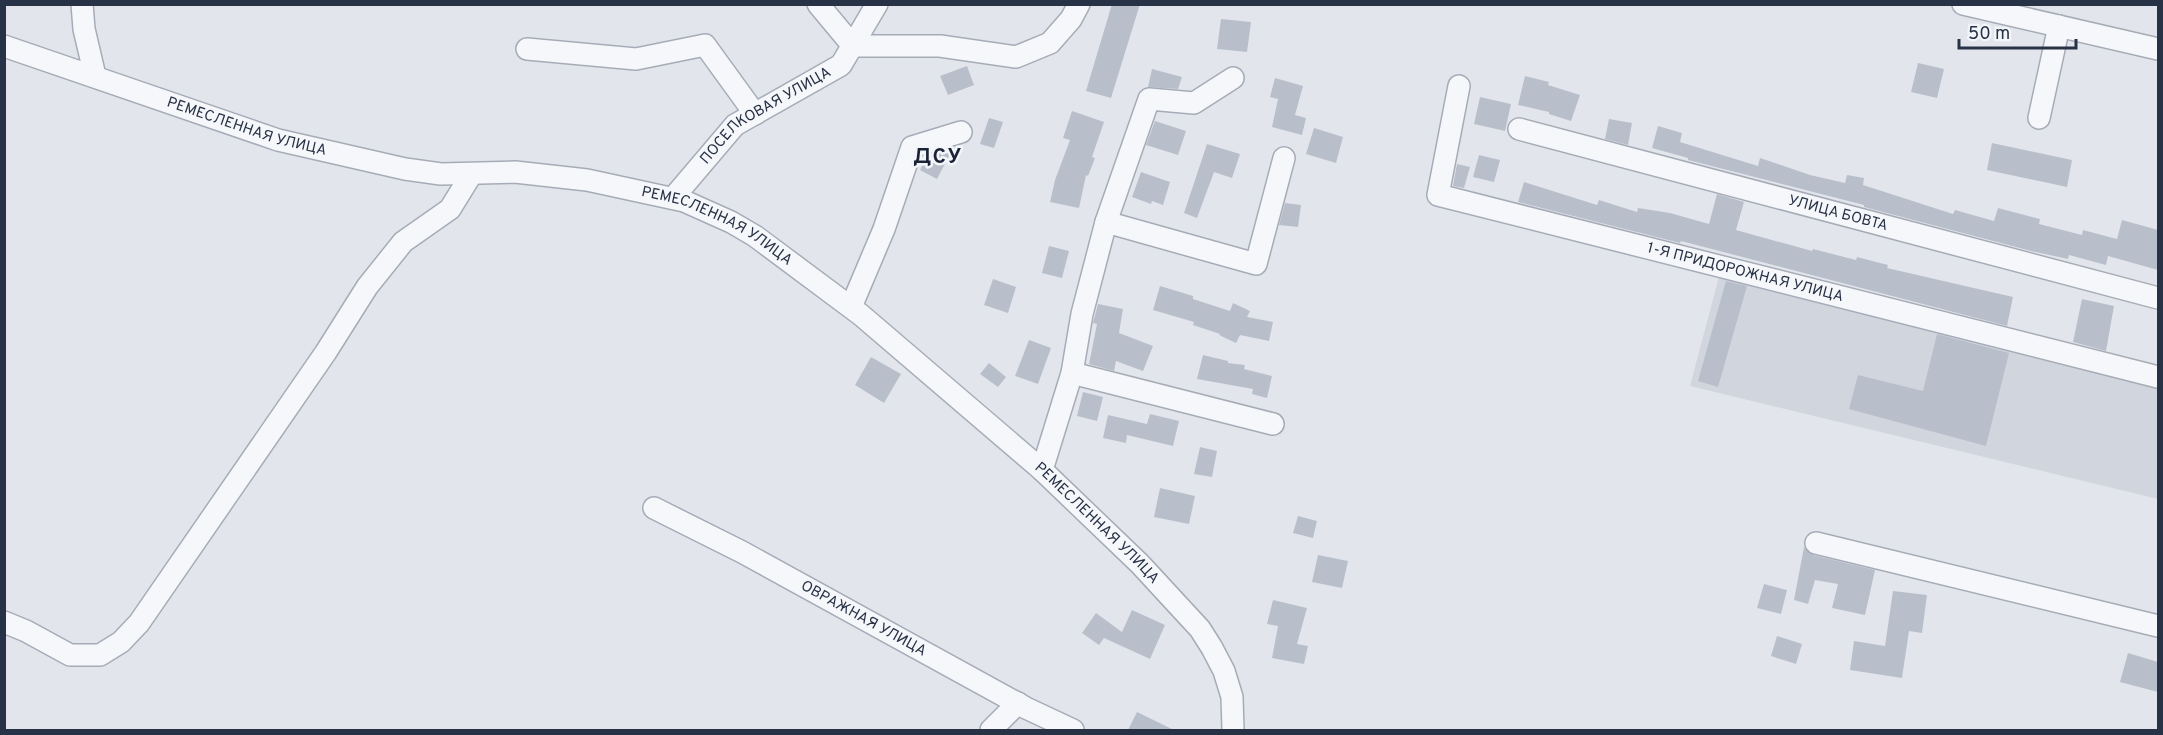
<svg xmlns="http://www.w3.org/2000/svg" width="2163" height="735" font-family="Overpass,sans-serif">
<rect width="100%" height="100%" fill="#e2e6ec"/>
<path fill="#d0d5de" d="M1720,273L2158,385V499L1690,386Z"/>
<path fill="#b9bfca" d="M1112,4H1140L1111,98L1086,91Z
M1221,19L1251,22L1247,52L1217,49Z
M1918,63L1944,69L1937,98L1911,92Z
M967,66L974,85L948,95L940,76Z
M1152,69L1182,77L1178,89L1148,87Z
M1525,76L1549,82L1548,85L1580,95L1571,121L1549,114V112L1518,105Z
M1275,78L1303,86L1295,115L1306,118L1302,135L1272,127L1278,99L1270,97Z
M1480,97L1511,104L1505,131L1474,124Z
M1072,111L1104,122L1092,157L1095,158L1088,176L1086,175L1079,208L1050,202L1055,180L1070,140L1063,138Z
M989,118L1003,122L994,148L980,144Z
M1609,119L1632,123L1628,145L1605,139Z
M1155,121L1186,131L1178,155L1146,145Z
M1658,126L1682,133L1680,142L1758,166L1760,158L1810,175L1845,183L1847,175L1864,178L1863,185L1953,214L1955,210L1994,221L1998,208L2040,219L2039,224L2082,235L2083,230L2117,239L2122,220L2158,230V270L2108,256L2106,265L2069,255L2068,259L2031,251L1864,207V205L1688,160V158L1652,148Z
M1314,128L1343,137L1336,163L1306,154Z
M1992,143L2072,160L2067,187L1987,170Z
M1207,144L1240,154L1232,178L1214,172L1197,218L1184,213Z
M944,151L950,154L937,179L920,170L927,156Z
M1479,155L1500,160L1494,182L1473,177Z
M1457,164L1470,167L1464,188L1453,186Z
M1141,172L1170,182L1163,205L1152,201L1151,204L1132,197Z
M1524,182L1597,205L1599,200L1637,212L1638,208L1670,213L1709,224L1717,194L1744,202L1736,230L1812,251L1813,249L1856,260L1857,257L1888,265L1887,268L2013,297L2007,326L1681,241L1680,243L1518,202Z
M1285,203L1301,205L1298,227L1279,225Z
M1049,246L1069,251L1062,278L1042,273Z
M993,279L1016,287L1008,313L984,305Z
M1726,281L1747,286L1718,387L1698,381Z
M1160,286L1193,296V299L1230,311L1233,303L1250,311L1247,317L1273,322L1269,341L1240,335L1236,343L1219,335L1220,334L1193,325L1194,322L1153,310Z
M2082,299L2114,306L2106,351L2073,342Z
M1098,304L1123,309L1119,333L1153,346L1143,371L1116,361L1114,371L1089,364L1097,324L1093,323Z
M1937,334L2009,353L1986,446L1849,409L1858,375L1923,391Z
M1029,340L1051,348L1038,384L1015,376Z
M1203,355L1228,361V363L1245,365L1244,369L1272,376L1267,398L1252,394L1253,389L1197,379Z
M871,357L901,374L884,403L855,385Z
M989,363L1006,377L998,387L980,374Z
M1083,392L1103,397L1097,421L1077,416Z
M1150,414L1179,421L1173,446L1127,435L1126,443L1103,438L1108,415L1147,424Z
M1200,447L1217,451L1212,477L1194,474Z
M1160,488L1195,496L1189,524L1154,517Z
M1298,516L1317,521L1313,538L1293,533Z
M1804,547L1813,555L1875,570L1865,615L1832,608L1838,584L1815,580L1808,604L1794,600Z
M1318,555L1348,561L1342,588L1312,582Z
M1764,584L1787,590L1781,614L1757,608Z
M1893,591L1927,595L1922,633L1909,631L1902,678L1850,670L1854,641L1885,646Z
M1273,600L1307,608L1297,644L1308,646L1304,664L1272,658L1278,626L1267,624Z
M1132,610L1165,625L1150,659L1104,638L1099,645L1082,633L1096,613L1122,632Z
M1777,636L1802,644L1796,664L1771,656Z
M2128,653L2158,662V692L2120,682Z
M1137,712L1174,730H1128Z"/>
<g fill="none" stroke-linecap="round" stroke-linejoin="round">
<defs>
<g id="minor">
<path d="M82,4L84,29L95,76"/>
<path d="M818,4L853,46H940L1016,57L1050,43L1071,19L1079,4"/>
<path d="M1963,4L2158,49"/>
<path id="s1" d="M4,46L278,140L405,169L441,174L515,172L587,180L684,201L731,222L755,236L861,315L1042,470L1140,564L1200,629L1212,648L1224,671L1232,697L1233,730"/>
<path d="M527,49L636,59L705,45L755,114"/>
<path id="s2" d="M1459,86L1438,195L2158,377"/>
<path d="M2039,118L2059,26"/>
<path id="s3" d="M1519,129L2158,298"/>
<path id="s4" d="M673,198L735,125L841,65L877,4"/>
<path d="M1106,222L1149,99L1194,103L1233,78"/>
<path d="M851,307L884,229L912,147L961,132"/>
<path d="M1072,373L1082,314L1106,222L1256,264L1284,158"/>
<path d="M1042,470L1072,373L1273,424"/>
<path id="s5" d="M654,508L742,552L1026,708L1073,730"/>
<path d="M1816,543L2158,626"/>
<path d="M4,622L26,631L70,655H100L121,642L139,623L326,352L367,287L403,242L450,209L471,175"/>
<path d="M991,730L1018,703"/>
</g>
</defs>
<use href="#minor" stroke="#a6acb7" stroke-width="24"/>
<use href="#minor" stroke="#f6f7fa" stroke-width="21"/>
</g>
<g text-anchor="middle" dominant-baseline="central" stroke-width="5" stroke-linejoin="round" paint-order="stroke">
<g font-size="15" fill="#283246" stroke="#f2f5f9">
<text stroke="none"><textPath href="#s4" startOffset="126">ПОСЕЛКОВАЯ УЛИЦА</textPath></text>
<text stroke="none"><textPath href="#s1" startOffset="256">РЕМЕСЛЕННАЯ УЛИЦА</textPath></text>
<text stroke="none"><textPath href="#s3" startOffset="330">УЛИЦА БОВТА</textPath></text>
<text stroke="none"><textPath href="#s1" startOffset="742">РЕМЕСЛЕННАЯ УЛИЦА</textPath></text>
<text stroke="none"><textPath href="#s2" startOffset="428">1-Я ПРИДОРОЖНАЯ УЛИЦА</textPath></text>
<text stroke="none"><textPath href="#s1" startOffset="1228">РЕМЕСЛЕННАЯ УЛИЦА</textPath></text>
<text stroke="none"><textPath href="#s5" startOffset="237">ОВРАЖНАЯ УЛИЦА</textPath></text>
</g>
<g font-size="21" font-weight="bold" letter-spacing="1.5" fill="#1a2337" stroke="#f2f5f9">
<text x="938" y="157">ДСУ</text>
</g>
</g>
<rect width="2163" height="735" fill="none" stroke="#283246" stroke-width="12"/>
<path d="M1959 39v9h117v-9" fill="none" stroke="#283246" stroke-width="3"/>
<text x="1968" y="39" font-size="18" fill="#283246" stroke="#f2f5f9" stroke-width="4.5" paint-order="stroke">50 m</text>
</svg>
